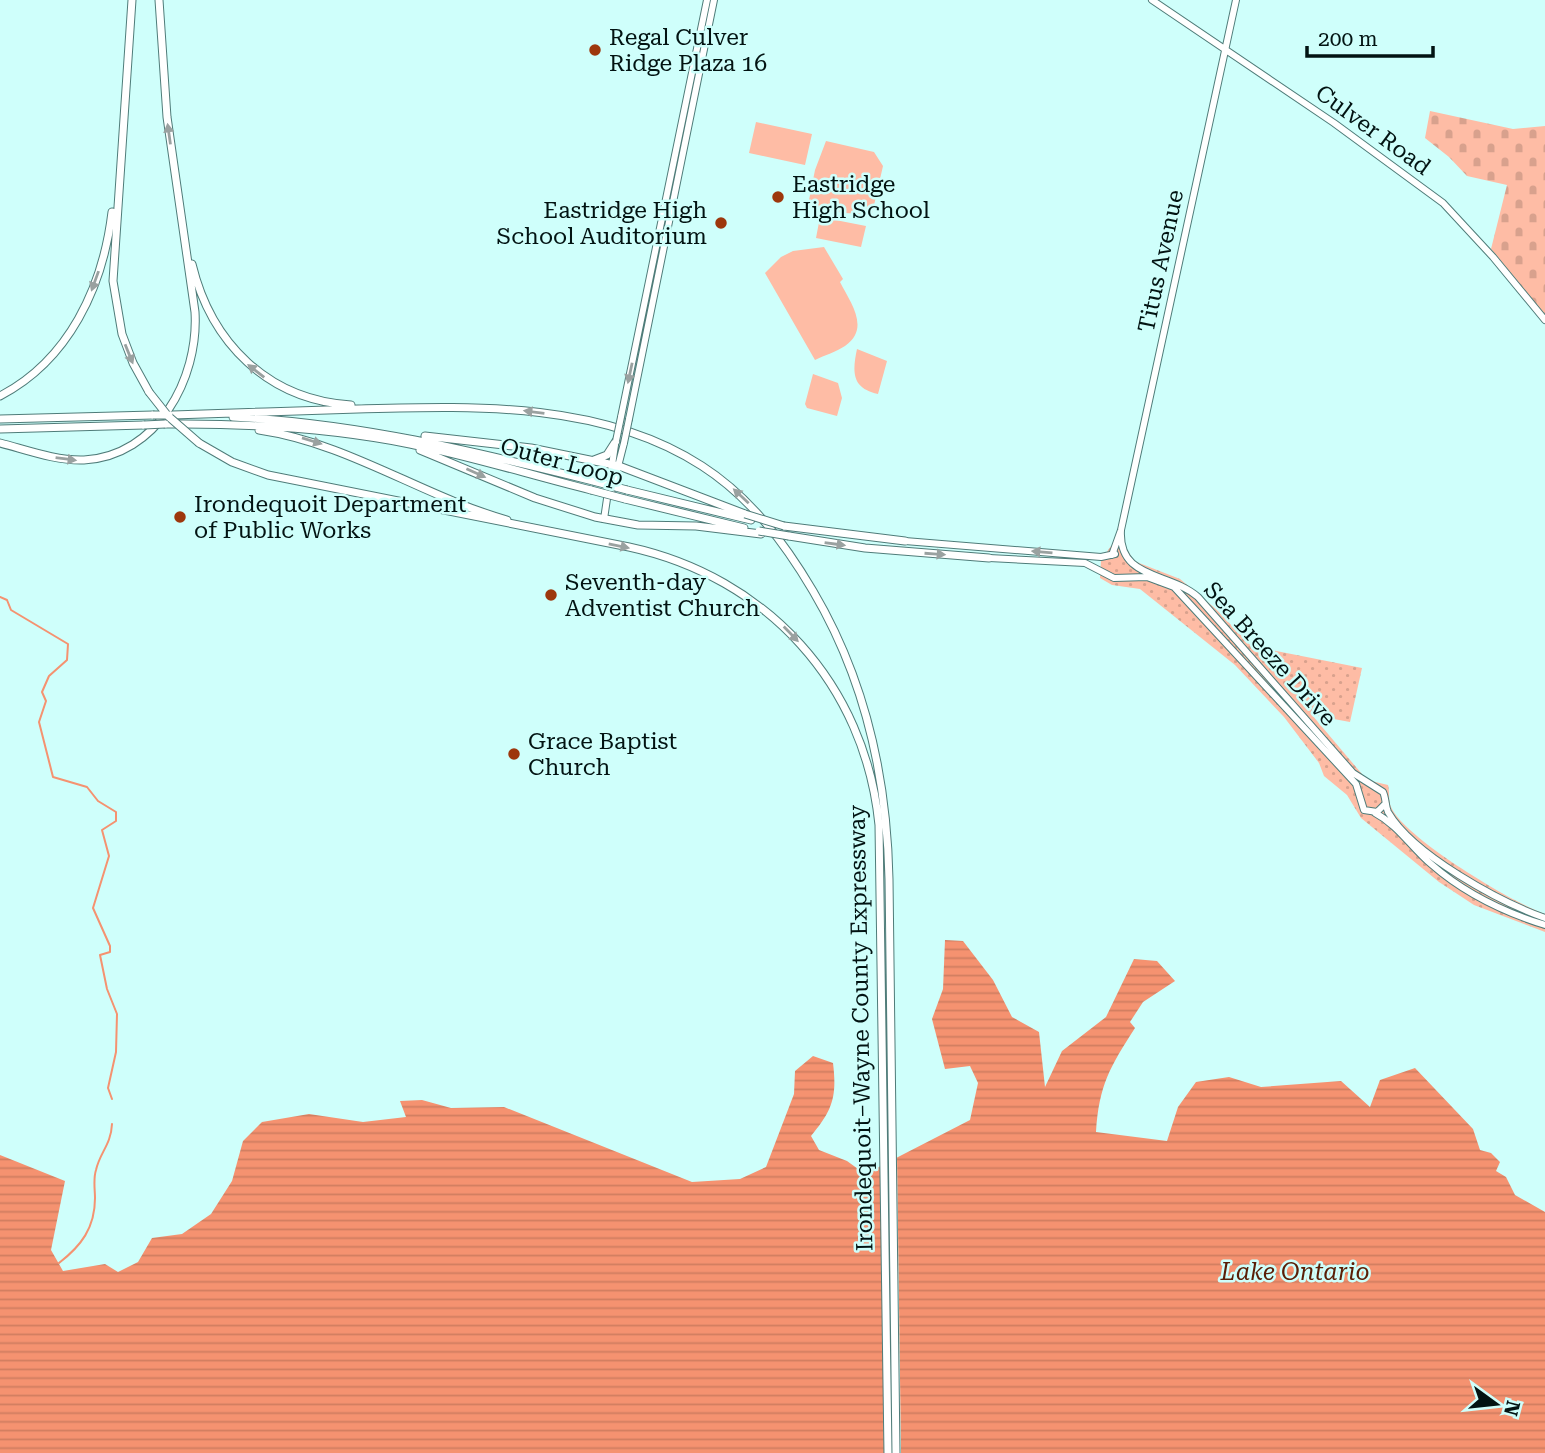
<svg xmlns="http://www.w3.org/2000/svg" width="1545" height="1453" font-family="'Roboto Serif',serif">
<defs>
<pattern id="cemetery-stones" width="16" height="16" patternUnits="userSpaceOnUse" patternTransform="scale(1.75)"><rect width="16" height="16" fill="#febca5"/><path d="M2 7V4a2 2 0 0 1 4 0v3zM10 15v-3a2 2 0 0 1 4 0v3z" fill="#d8a18d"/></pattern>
<pattern id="park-dots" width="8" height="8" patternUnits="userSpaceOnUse" patternTransform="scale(1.75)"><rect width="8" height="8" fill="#febca5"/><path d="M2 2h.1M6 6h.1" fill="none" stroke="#d8a18d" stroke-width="1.8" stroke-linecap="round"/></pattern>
<pattern id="water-rules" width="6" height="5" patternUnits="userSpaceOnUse" patternTransform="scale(1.75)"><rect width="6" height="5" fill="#f59270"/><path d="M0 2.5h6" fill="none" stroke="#d07d60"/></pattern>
</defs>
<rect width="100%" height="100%" fill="#cffffb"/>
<path fill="#febca5" d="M756,122L812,134L805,165L749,153Z
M826,141L874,152L883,166L872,214L843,213L812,206L809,200L815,170Z
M820,217L866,226L861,247L816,238Z
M824,247L843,279L840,282C850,302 871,328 845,346C836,352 825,355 815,360L765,273L781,257L793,251Z
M857,349L887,361L878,394C852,388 852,373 857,349Z
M813,374L838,383L842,398L837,416L807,408L805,404Z"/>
<path fill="url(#cemetery-stones)" d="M1430,111L1513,129L1545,126V315L1491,249L1507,185L1467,176L1449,157L1425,138Z"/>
<path fill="url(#park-dots)" d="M1111,546H1125L1134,561L1180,579L1216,609L1251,646L1362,668L1350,722L1312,715L1367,780L1388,785C1390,792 1388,801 1391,807C1404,838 1513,903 1545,914V932L1474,905L1439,882L1361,818L1347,795L1324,776L1319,763L1284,717L1235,665L1140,589L1112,585L1100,578L1101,560Z"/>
<path fill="url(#water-rules)" d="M945,940L963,941L993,980L1012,1017L1039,1032L1045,1087L1062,1051L1106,1017L1134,959L1157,961L1175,981L1143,1002L1130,1022L1135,1028C1110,1067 1099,1085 1096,1132L1167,1141L1178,1107L1196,1082L1229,1077L1261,1087L1341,1081L1370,1107L1380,1080L1415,1068L1473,1129L1480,1150L1491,1153L1500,1162L1496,1171L1506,1177L1515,1195L1545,1212V1453H0V1155L65,1181L51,1250L63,1271L105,1264L118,1272L138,1262L152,1238L182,1234L211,1214L232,1181L243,1141L262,1122L309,1114L363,1122L406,1117L400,1101L422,1100L451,1108L504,1107L692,1182L740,1179L766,1167L794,1094L795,1071L813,1056L833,1063C837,1096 833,1110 811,1136L819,1150L847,1161L865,1174L970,1120L978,1083L970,1066L945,1069L932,1019L943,989Z"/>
<path fill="#cffffb" d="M897,1155L901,1453H884L881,1163Z"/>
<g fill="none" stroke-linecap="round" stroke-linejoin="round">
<path stroke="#f59270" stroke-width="2" d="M0,597L7,600L11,610L68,644L67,660L49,676L42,692L46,701L39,722L53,777L87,787L98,801L116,812V821L102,830L109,856L93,908L110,946V952L100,955L107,989L117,1014L116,1052L108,1088L112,1099
M59,1263C81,1246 95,1228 95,1198C95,1190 93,1179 96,1170C100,1152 111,1145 112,1124"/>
<defs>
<path id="major" d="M1152,0L1334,123L1443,203L1493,257L1545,320
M621,417L707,0
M629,419L714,0
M612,490L624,443
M604,519L615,445
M1121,530C1118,580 1168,571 1198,597L1353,773L1383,792C1386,798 1385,805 1388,812C1413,855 1500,902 1545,918
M905,541L1101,557L1115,554
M1112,555L1121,530L1236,0
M989,558L1085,563L1114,578L1147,577L1174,587L1356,784L1364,810L1377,812L1385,804
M1375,813C1398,825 1411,847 1431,864C1464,893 1503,912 1545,925"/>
<path id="highway" d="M132,0L113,281L122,334L133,363L149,392
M192,264C211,343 268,400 351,405
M0,396C69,360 103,287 112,212
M173,415C235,413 296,411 358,409C473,406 602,401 702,466C750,497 784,542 813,591C865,679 887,777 889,879L896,1453
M233,417C357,423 473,451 593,481
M0,419L153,415
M165,424C247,423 329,428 410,444C471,456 530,475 591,490
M0,429L144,425
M259,430C348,443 422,496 507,520
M425,436L531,448L619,466L745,514
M0,443C27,450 56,461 84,460C157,456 199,379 195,312L167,117L159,0
M199,443L232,462L268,475L629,547C767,577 865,684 879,825L888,1453
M420,450L535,498L595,517L638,525L696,526L761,534
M594,460L607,455L616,441
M627,490L751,520
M625,499L744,528
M784,526L905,541
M789,536L865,548L989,558"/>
</defs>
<use href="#major" stroke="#4f7c79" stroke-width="8"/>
<use href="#highway" stroke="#4f7c79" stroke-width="9"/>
<use href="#major" stroke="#fff" stroke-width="6"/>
<use href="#highway" stroke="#fff" stroke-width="7"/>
<defs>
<path id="major-bridge" d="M616,441L621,417
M624,443L629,419"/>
<path id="highway-bridge" d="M149,392L168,416L199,443
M153,415H169
M144,425L165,424
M593,481L627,490
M591,490L625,499
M745,514L784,526
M759,531L789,536"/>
</defs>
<use href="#major-bridge" stroke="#4f7c79" stroke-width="8" stroke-linecap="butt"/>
<use href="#highway-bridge" stroke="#4f7c79" stroke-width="9" stroke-linecap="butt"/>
<use href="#major-bridge" stroke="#fff" stroke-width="6"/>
<use href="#highway-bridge" stroke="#fff" stroke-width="7"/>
</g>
<defs><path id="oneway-solid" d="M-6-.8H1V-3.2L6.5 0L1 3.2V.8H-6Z" transform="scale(1.75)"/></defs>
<g fill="#9aa1a0">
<use href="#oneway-solid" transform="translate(169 134) rotate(-98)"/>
<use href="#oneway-solid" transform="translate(95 281) rotate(110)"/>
<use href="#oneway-solid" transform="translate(129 354) rotate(68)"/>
<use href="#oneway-solid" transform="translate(256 371) rotate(-142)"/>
<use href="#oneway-solid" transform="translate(630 373) rotate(102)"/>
<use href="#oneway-solid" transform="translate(534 412) rotate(-173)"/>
<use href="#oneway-solid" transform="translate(312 441) rotate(17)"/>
<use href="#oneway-solid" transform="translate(66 459) rotate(7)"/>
<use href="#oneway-solid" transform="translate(476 473) rotate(24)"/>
<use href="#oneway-solid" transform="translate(741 496) rotate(-137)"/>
<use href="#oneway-solid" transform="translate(835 544) rotate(8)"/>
<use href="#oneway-solid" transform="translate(619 546) rotate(11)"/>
<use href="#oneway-solid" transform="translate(1042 552) rotate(-175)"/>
<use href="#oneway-solid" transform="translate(935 554) rotate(4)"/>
<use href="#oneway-solid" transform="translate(791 634) rotate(46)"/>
</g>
<g fill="#9d370c" stroke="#cffffb" stroke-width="2.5">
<circle cx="595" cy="50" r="7"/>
<circle cx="778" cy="197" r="7"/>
<circle cx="721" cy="223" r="7"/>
<circle cx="180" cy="517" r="7"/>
<circle cx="551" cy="595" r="7"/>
<circle cx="514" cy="754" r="7"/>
</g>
<g text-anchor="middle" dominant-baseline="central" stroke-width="5" stroke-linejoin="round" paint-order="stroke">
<g font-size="23" fill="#021312" stroke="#cffffb" text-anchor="start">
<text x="609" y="37">Regal Culver<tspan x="609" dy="26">Ridge Plaza 16</tspan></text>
<text x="792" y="184">Eastridge<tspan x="792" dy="26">High School</tspan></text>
<text x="707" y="210" text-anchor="end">Eastridge High<tspan x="707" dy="26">School Auditorium</tspan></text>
<text x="194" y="504">Irondequoit Department<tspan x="194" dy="26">of Public Works</tspan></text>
<text x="565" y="582">Seventh-day<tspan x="565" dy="26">Adventist Church</tspan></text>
<text x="528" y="741">Grace Baptist<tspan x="528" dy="26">Church</tspan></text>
</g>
<g font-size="23" fill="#021312" stroke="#cffffb">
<text transform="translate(1373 130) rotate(36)">Culver Road</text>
<text transform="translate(1161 261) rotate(-78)">Titus Avenue</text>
<text transform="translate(562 462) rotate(15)">Outer Loop</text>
<text transform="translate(1270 654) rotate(48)">Sea Breeze Drive</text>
<text transform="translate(861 1028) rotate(-91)">Irondequoit–Wayne County Expressway</text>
</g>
<g font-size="24" font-style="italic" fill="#5a1e06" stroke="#cffffb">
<text x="1295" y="1272">Lake Ontario</text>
</g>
</g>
<g transform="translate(1496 1404) rotate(105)" stroke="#cffffb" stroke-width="5" paint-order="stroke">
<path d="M0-5L12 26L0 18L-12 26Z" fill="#021312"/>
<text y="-10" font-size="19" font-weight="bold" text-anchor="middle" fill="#021312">N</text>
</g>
<path d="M1307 46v10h126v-10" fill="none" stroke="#021312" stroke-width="3.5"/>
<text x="1318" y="46" font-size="21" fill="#021312" stroke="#cffffb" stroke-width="5" paint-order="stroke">200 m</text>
</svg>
